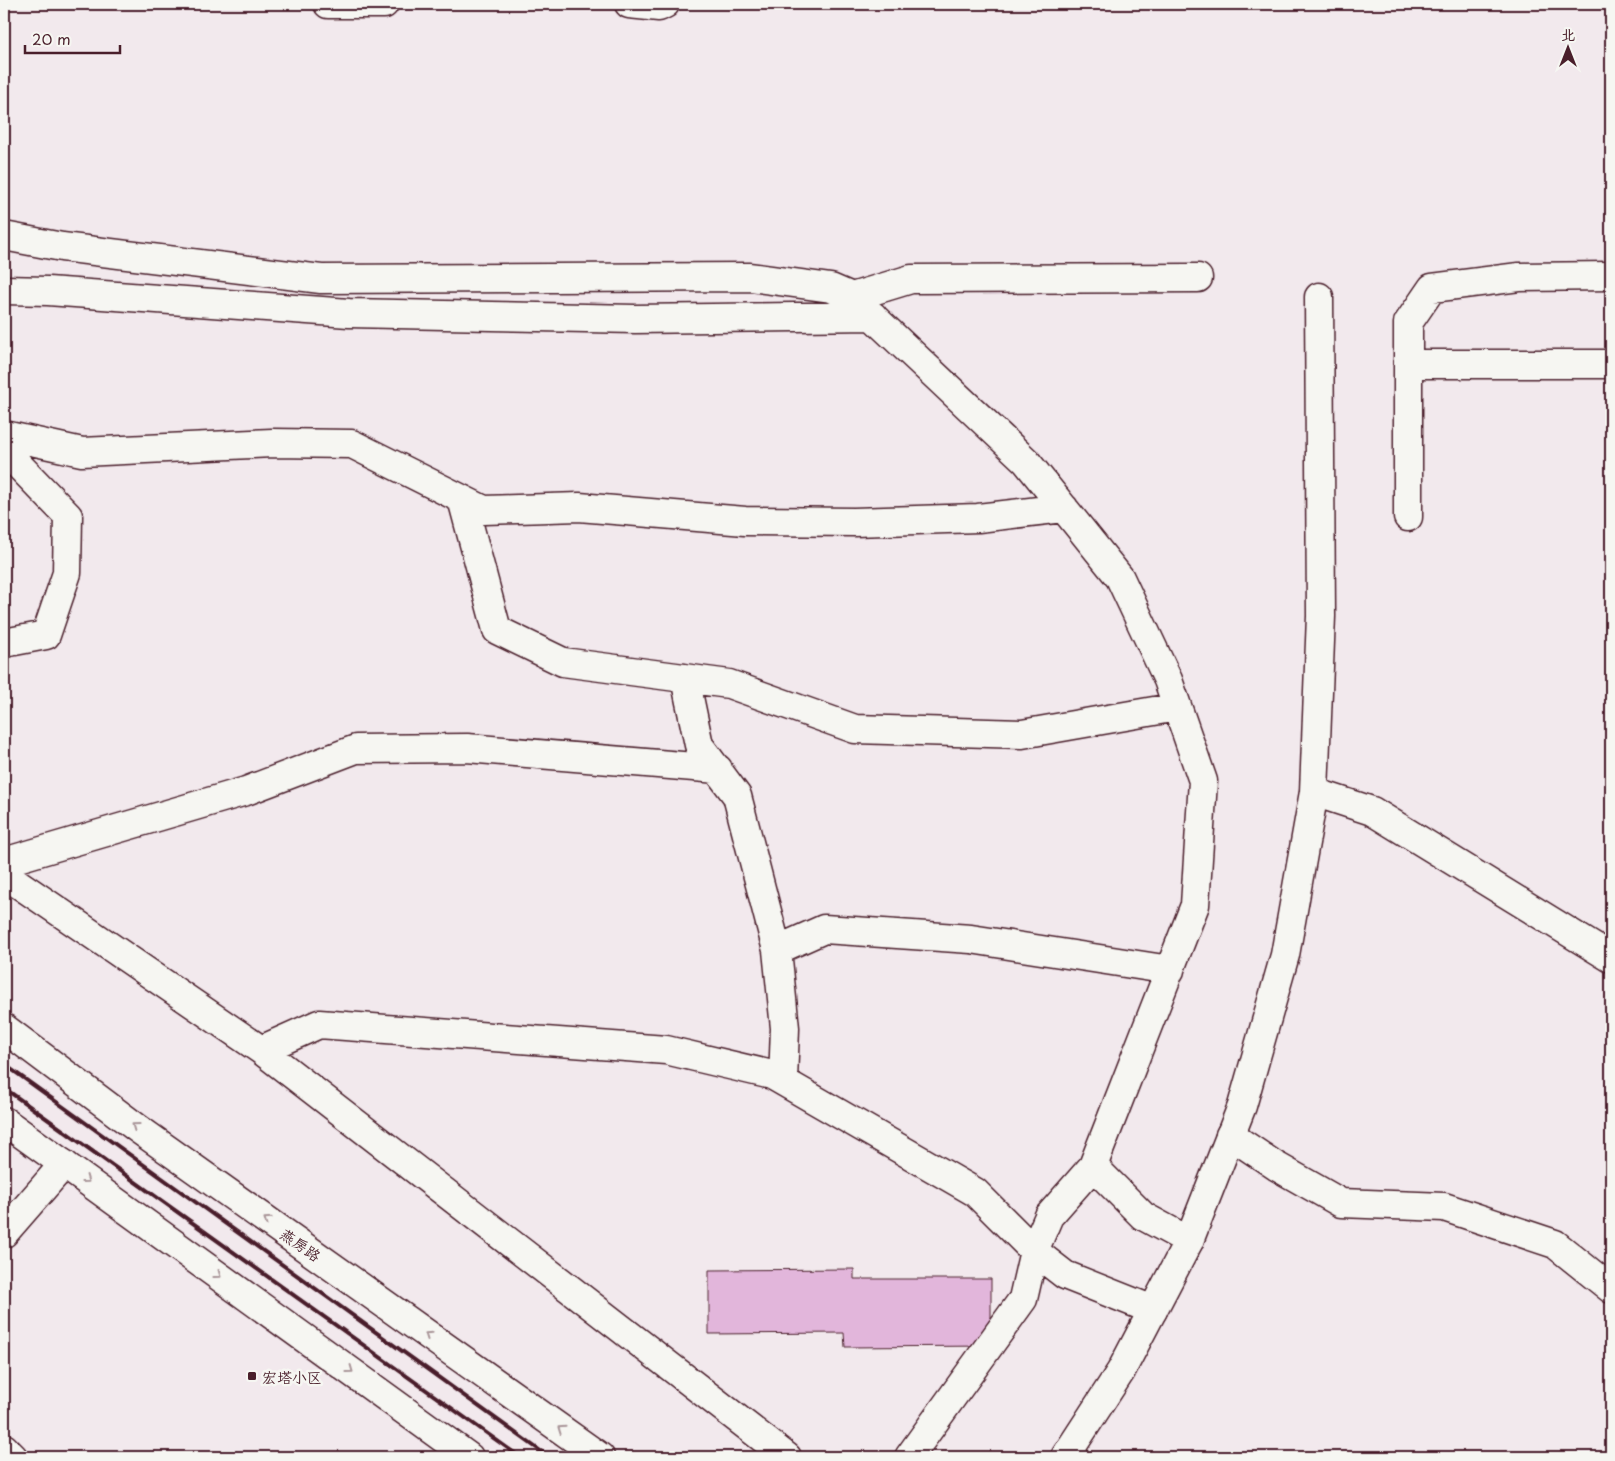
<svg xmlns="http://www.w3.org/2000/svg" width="1615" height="1461" font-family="'Playpen Sans','LXGW WenKai TC',sans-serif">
<rect width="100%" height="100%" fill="#f2e9ed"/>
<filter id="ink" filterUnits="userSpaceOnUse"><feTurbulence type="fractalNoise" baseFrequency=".02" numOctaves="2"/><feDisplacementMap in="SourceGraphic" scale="10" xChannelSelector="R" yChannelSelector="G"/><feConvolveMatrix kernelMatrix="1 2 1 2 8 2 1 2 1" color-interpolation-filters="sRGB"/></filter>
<g filter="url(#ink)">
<path fill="#e2b6db" stroke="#4a1f2b" d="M854,1269V1279H991V1346L845,1347L844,1333L709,1334V1270Z"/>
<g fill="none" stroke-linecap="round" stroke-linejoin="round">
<defs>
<path id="minor" d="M328,4H384
M629,4L659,7L665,4
M4,236L62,247L321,279L750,277L831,288L852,297L1026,461L1120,578L1168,680L1203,781L1195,905L1093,1166L1049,1216L1034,1251L1023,1299L909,1457
M4,290L48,291L349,313L635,319L873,316
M852,297L911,279L1198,278
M1408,364H1611
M4,435L82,452L272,443L352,444L484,510L579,507L745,521L854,522L978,518L1064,508
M4,450L68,516L67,573L46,635L4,643
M462,499L497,630L563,662L729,684L855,729L1022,734L1177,707
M1408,517V323L1432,288L1519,277L1611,276
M685,678L699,745L737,796L777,950L785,1028L783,1081
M4,862L246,791L356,749L467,748L718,769
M4,874L261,1050L787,1457
M777,950L824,929L971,939L1170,970
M261,1050L319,1024L666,1050L772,1075L975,1192L1034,1251L1065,1275L1153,1310
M1230,1135L1276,1166L1341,1203L1444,1207L1555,1244L1611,1289
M1093,1166L1143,1216L1189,1241
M4,1233L64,1164
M4,1448L13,1457"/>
<path id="tertiary" d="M1314,792L1372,811L1611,958
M1065,1457L1121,1371L1189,1241L1242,1106L1285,955L1314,792L1321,616L1319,297"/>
<path id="secondary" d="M4,1028L137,1128L600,1457
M4,1121L469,1457"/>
</defs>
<use href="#minor" stroke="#4a1f2b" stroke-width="31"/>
<use href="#tertiary" stroke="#4a1f2b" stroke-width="31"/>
<use href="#secondary" stroke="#4a1f2b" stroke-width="31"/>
<use href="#minor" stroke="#f6f6f2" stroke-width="28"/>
<use href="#tertiary" stroke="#f6f6f2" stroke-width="28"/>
<use href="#secondary" stroke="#f6f6f2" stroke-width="28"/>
<path stroke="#4a1f2b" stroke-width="4" d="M4,1064L549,1457
M4,1088L520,1457"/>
</g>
<defs><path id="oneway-chevron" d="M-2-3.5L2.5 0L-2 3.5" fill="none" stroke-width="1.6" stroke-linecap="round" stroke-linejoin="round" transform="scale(1.25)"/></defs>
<g stroke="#a99598">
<use href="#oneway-chevron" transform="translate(135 1126) rotate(-144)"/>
<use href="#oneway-chevron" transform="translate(86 1180) rotate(36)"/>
<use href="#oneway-chevron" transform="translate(267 1220) rotate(-145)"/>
<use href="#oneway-chevron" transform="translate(218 1275) rotate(36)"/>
<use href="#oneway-chevron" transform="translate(428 1335) rotate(-145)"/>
<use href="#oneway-chevron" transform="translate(350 1370) rotate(36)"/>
<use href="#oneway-chevron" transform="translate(561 1429) rotate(-145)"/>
</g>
</g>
<rect fill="#4a1f2b" stroke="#f6f6f2" stroke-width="2" x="247" y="1371" width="10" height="10" rx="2.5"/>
<g text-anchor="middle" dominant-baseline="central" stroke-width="5" stroke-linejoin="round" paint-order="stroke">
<g font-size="15" fill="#4a1f2b" stroke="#f6f6f2">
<text transform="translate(301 1244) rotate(35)">燕房路</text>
</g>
<g font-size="15" fill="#4a1f2b" stroke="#f6f6f2" text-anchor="start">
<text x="262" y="1376">宏塔小区</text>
</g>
</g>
<rect width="1615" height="1461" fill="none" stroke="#f6f6f2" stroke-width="20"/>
<rect x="10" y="10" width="1595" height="1441" fill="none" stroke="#4a1f2b" stroke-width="2" filter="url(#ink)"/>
<g transform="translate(1568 48)" stroke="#f6f6f2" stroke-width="4" paint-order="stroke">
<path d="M0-4L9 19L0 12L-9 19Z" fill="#4a1f2b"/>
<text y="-8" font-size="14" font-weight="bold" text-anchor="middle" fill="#4a1f2b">北</text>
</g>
<path d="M25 45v8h95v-8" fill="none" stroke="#4a1f2b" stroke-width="2.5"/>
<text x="32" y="45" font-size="15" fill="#4a1f2b" stroke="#f6f6f2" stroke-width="4" paint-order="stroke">20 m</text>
</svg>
